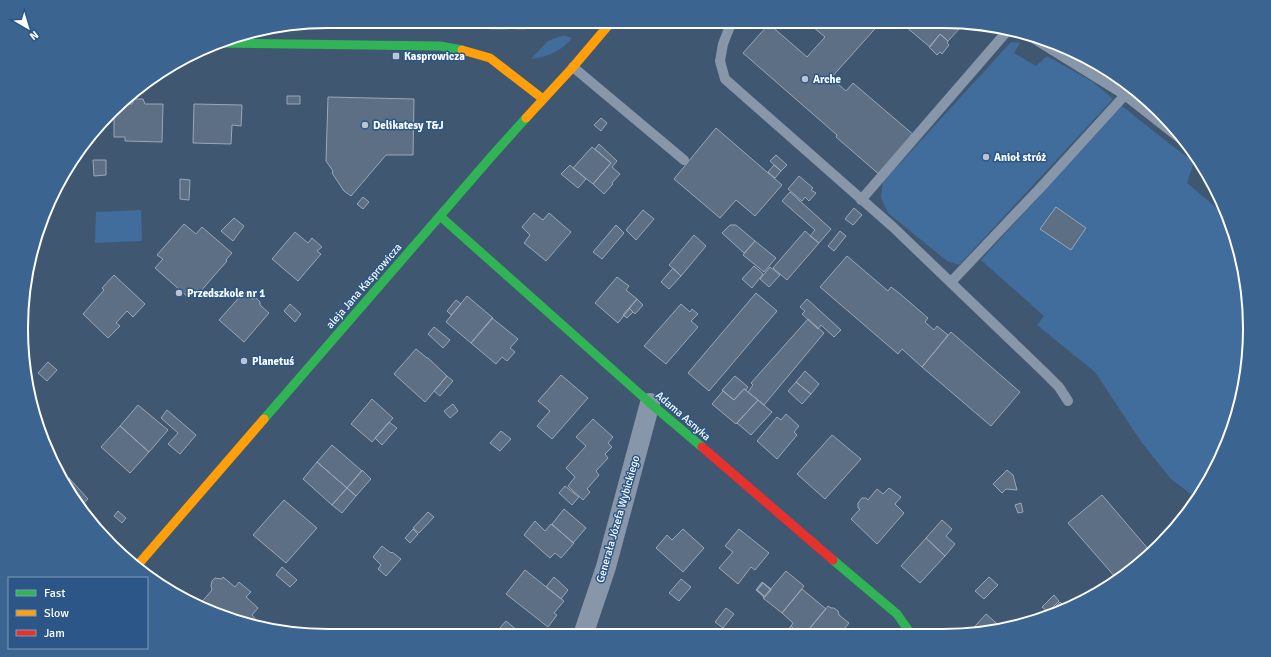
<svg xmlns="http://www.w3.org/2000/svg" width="1271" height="657" font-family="Signika,sans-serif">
<rect width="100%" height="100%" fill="#405772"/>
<path fill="#406d9c" d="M490,21H508V30H490Z
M516,21H536L532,22L525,30H516Z
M561,36H566L572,38C560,52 549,56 531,59L548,41Z
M1011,42L1020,43L1014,53L1036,66L1047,56L1093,82L1113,99L959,265L947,261L888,213L881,198L883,182Z
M1122,106L1166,141L1194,162L1187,183L1229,218L1234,230L1247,289L1249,349L1239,408L1218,465L1196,498L1171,479L1142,443L1095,372L1037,325L1044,316L981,260Z
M141,210L142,241L95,243L96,212Z"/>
<path fill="#5d6f84" stroke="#9aa7b6" d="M818,21L881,22L831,78L846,91L853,83L915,136L881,176L836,137L837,135L743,53L769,24L807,57L825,37L813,27Z
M900,22H952L960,28L948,41L940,34L930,47Z
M940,34L948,41L947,43L949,45L942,54L940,52L937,55L929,47Z
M287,96H300V104H287Z
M328,97L414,99L413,155H386L351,196L344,191L332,173L333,171L326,161Z
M134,99H143L145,104H163L162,142L125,141V137H114V113L120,107H125V104H132Z
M194,104L242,105L241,126L232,125L231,144L193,143Z
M601,118L607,123L601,131L594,125Z
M716,128L782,185L755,216L736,200L720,218L674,179Z
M599,144L617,161L612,167L620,174L612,183L613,184L604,194L593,184L611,163L595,149Z
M592,147L611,163L593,184L573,168Z
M776,155L787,165L781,171L770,161Z
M93,160H106V175L94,176Z
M570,165L586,179L578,188L561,174Z
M774,165L781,171L775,178L768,172Z
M799,176L813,188L811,190L816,193L809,201L805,197L802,201L788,189Z
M180,179L190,180L189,200L180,199Z
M790,192L831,229L819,243L810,236L815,230L782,201Z
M363,197L369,202L363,209L357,204Z
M1056,207L1086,228L1071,250L1040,229Z
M854,208L862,215L853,225L845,219Z
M643,210L654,219L636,240L626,230Z
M534,213L543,220L549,213L571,232L546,261L524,243L530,235L522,227Z
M234,218L244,226L233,241L221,231Z
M184,224L196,234L202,227L232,253L226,260L227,261L200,292L197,289L189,298L155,268L163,259L157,255Z
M616,225L624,233L602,259L593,252Z
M730,225H736L755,241L744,253L722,233Z
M805,231L819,243L787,280L773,268Z
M840,231L846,236L834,251L828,246Z
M295,232L308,243L312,238L322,247L317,251L321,254L298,281L272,259Z
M694,235L706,246L681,276L669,265Z
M755,241L776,258L764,272L743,255Z
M847,256L888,291L891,287L899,293L928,318L925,322L934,330L937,326L948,335L922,367L902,349L898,354L820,287Z
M754,266L763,274L752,288L742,279Z
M770,267L780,275L769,287L760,279Z
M673,268L681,276L669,289L661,282Z
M114,275L145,304L133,317L127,311L116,323L120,326L108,338L83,314L104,290L102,288Z
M617,277L629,286L626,290L637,299L618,323L595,303Z
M244,292L252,299L256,298L260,302V305L269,313L244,342L219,320Z
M756,293L777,311L709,391L688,373Z
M467,296L493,318L471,343L446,322Z
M637,299L643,305L635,314L629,308Z
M807,299L841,330L834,337L821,325L818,329L802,314L805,311L800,307Z
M456,300L461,304L451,315L447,311Z
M290,304L301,314L295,322L284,311Z
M681,304L690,312L692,309L698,314L691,321L698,327L666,364L644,346Z
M629,308L633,312L627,318L623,315Z
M492,318L518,339L510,348L515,352L507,361L502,357L496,364L471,343Z
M808,319L824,333L764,405L748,392L753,385L751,383Z
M434,327L450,340L443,348L428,334Z
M951,332L1020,392L991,426L922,367Z
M416,349L427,358H428L447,376L425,402L394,374Z
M48,362L57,370L47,381L38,373Z
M805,371L819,384L811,394L796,382Z
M561,375L588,398L552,439L537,426L550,411L538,401Z
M447,376L453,381L440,396L434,391Z
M735,376L748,387L746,390L744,389L734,400L722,390Z
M796,382L811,394L802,404L788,391Z
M744,389L758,400L736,424L712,404L723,391L734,400Z
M372,399L393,418L372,442L351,424Z
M758,400L772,412L751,435L737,423Z
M453,404L458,411L450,418L444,411Z
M138,405L168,430L149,452L120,426Z
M167,410L196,435L180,454L168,444L178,433L161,418Z
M786,414L799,426L794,432L797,435L777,459L757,441L777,417L781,420Z
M593,419L613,437L608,443L612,447L605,454L608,458L596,471L599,475L587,489L590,492L583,500L568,486L575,477L566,468L586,446L576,437Z
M389,422L397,428L382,445L375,438Z
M120,426L149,452L130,473L101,447Z
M501,431L511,439L500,451L490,443Z
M832,435L861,459L825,499L797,474Z
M332,445L362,471L347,488L317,462Z
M317,462L347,488L332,505L303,479Z
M362,470L371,479L356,496L347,488Z
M1007,470L1013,475L1017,490L1006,489L1002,493L993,484Z
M69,478L88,499L81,505L66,481Z
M565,486L579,497L572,505L559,493Z
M347,488L356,496L342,513L332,505Z
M889,488L901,497L895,504L904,513L877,544L851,519L860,509L858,508V503L862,498H866L868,500L877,489L883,494Z
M1102,495L1149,550L1116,578L1068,523Z
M284,500L317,528L286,563L253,535Z
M1021,503L1023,512L1018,513L1015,505Z
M564,509L586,528L573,543L552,524Z
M118,511L126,518L122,523L114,516Z
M428,512L434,517L419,533L413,528Z
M942,520L952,529L946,536L955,544L945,556L926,538Z
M535,521L545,531L551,524L574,543L561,558L555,553L550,558L524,535Z
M413,529L418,534L410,543L405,538Z
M683,529L704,548L683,572L656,548L667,535L672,540Z
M739,529L769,553L755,570L751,567L738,584L719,568L733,552L725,546Z
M926,538L945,556L920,583L901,566Z
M382,546L391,553L392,552L401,559L386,576L378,569L381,565L373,557Z
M282,567L297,580L290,587L276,575Z
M525,570L564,601L554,613L557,615L548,627L506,594Z
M786,571L804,586L782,613L763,598Z
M223,577L235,587L239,582L251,592L246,597L258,608L252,615L258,622V627L249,626L202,608L204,606L201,603L212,590L211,586L212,581L215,578L222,579Z
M554,577L568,590L561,599L546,587Z
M989,577L998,585L984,599L975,591Z
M681,579L691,587L679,601L669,593Z
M762,582L771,589V590L763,583L757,590L765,597H764L756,590Z
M763,583L771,590L765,597L757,590Z
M802,589L826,609L805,634H794L793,631V628L791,626L793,623L782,613Z
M1054,595L1059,601L1048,612L1042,607Z
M1060,602L1067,609L1060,613L1051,615L1049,613Z
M828,606L831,608H834L838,611L839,615L849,623L840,634H805Z
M726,608L734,614L723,628L715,622Z
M986,614L1002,628L983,633H969Z
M506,621L517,630L513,635H494Z
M791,626L793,628L792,631L794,634H784Z"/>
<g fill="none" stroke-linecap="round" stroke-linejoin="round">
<path stroke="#8796a8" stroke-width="10" d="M732,21L723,44L720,61L725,79L893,227L1044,372L1059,387L1068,401
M1025,33L1125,95L1186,143
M573,67L684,160
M861,200L1009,29
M951,282L1043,185L1125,95"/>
<path stroke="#8796a8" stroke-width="20" d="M583,635L606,567L650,403"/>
<path stroke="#30b455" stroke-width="9" d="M220,43L440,46L462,50
M440,216L650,403L702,447
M264,419L491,157L526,118
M833,560L897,614L911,634"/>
<path stroke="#ff9f0a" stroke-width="9" d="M462,50L490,58L543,99
M526,118L573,67L612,21
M136,567L264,419"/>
<path stroke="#e5322d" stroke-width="9" d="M702,447L833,560"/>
</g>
<g fill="#bcc4ce" stroke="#2b5687" stroke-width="1.5">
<rect x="392" y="52" width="8" height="8" rx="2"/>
<circle cx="805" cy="79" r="4"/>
<circle cx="365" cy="125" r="4"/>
<circle cx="986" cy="157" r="4"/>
<circle cx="179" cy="293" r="4"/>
<circle cx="244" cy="361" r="4"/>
</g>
<g text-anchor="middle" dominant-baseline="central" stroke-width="3" stroke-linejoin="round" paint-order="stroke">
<g font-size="11" font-weight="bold" fill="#fff" stroke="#2b5687" text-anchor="start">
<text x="404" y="56">Kasprowicza</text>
<text x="813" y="79">Arche</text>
<text x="373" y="125">Delikatesy T&amp;J</text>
<text x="994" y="157">Anioł stróż</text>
<text x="187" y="293">Przedszkole nr 1</text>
<text x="252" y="361">Planetuś</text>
</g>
<g font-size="11" fill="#fff" stroke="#2b5687">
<text transform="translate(364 286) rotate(-49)">aleja Jana Kasprowicza</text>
<text transform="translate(683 416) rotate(41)">Adama Asnyka</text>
<text transform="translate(618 519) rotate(-74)">Generała Józefa Wybickiego</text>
</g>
</g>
<path d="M0 0H1271V657H0ZM328 28H943A300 300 0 0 1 1243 328V329A300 300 0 0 1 943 629H328A300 300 0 0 1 28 329V328A300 300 0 0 1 328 28Z" fill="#3c6491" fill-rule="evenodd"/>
<path fill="none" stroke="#fff" stroke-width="2" d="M328 28H943A300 300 0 0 1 1243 328V329A300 300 0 0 1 943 629H328A300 300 0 0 1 28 329V328A300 300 0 0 1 328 28Z"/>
<rect x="8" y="577" width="140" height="72" fill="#2b5687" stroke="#809ab7"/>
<rect x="16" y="590" width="20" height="6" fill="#30b455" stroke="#809ab7"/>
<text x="44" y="597" font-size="12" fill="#ffffff">Fast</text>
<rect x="16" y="610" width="20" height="6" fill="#ff9f0a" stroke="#809ab7"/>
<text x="44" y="617" font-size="12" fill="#ffffff">Slow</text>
<rect x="16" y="630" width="20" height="6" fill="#e5322d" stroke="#809ab7"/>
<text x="44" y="637" font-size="12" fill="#ffffff">Jam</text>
<g transform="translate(28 28) rotate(142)" stroke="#2b5687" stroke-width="3" paint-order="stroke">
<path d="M0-3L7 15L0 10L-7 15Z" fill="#ffffff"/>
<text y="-6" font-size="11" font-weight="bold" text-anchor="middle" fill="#ffffff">N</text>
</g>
</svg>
